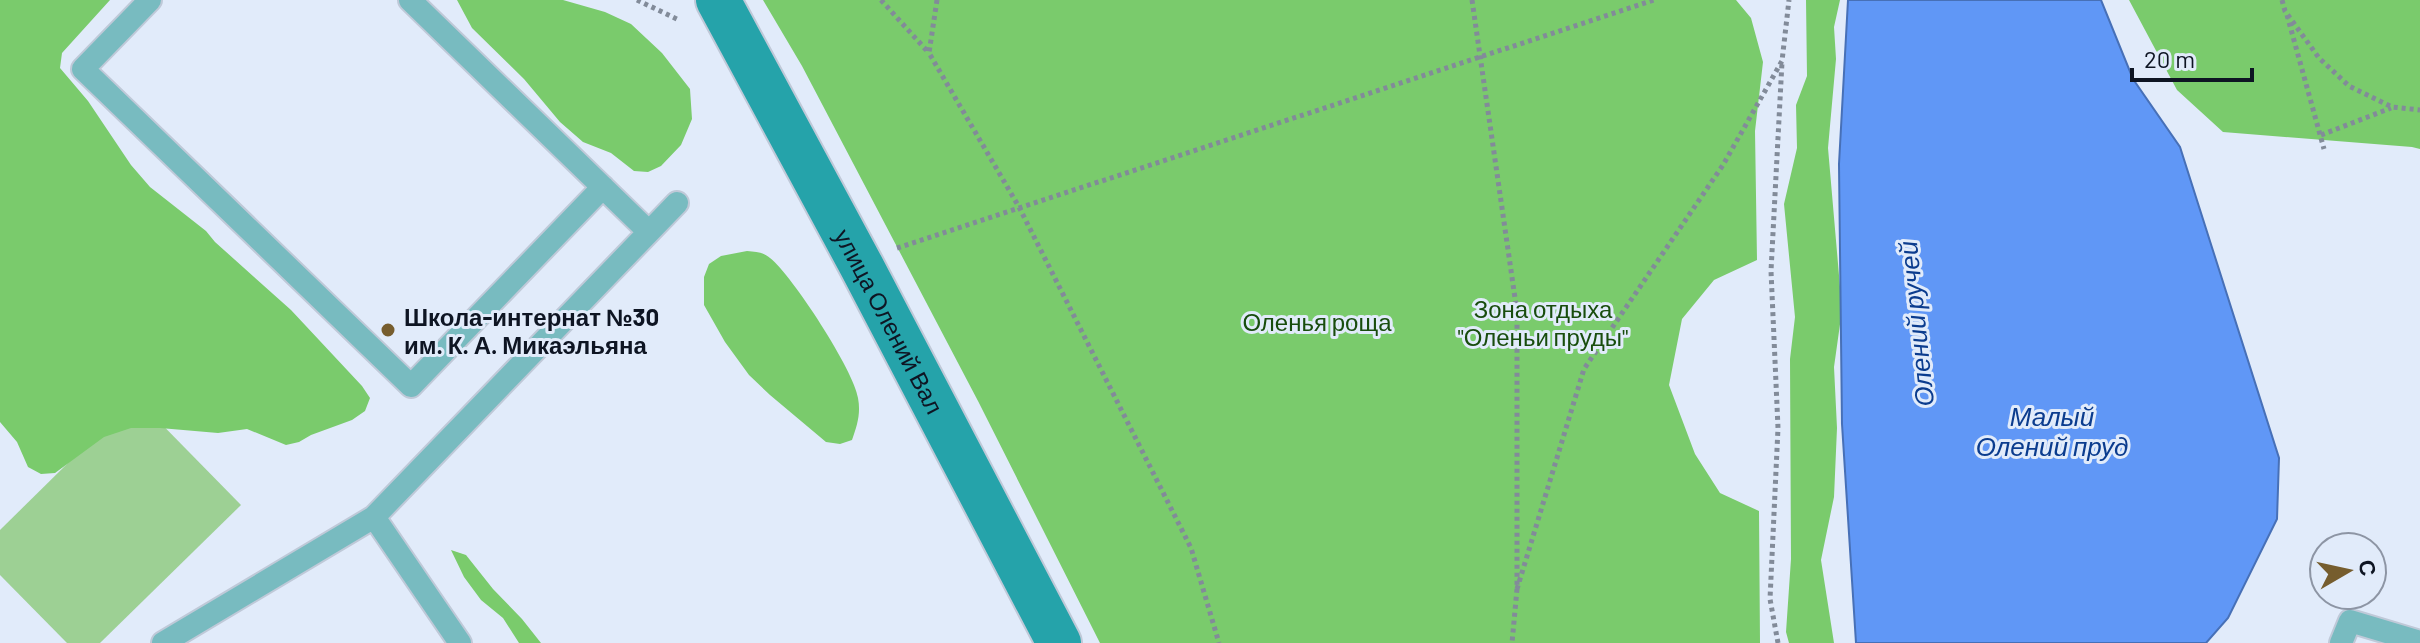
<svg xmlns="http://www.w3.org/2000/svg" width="2420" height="643" font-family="Barlow,sans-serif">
<rect width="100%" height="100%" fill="#e1ebfa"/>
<path fill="#9dd094" d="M135,397L241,505L100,643H67L0,575V530Z"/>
<path fill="#7acb6c" d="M0,0H110L62,53L60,68L88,101L131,165L150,187L206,231L215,242L291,310L362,386L370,398L365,411L352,420L311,435L299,442L286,445L247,429L218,433L160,428H131L104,437L55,473L41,474L28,467L17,442L0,422Z
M457,0H563L605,12L631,24L662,53L690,89L692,119L681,145L661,166L648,172L634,171L611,153L583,142L560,122L524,79L472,28Z
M763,0H1736L1751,18L1763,62L1755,131L1757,260L1714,280L1682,319L1669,385L1695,454L1720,493L1759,511L1760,643H1100L978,401L802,66Z
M1806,0H1840L1834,27L1836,59L1828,148L1842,310L1834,367L1837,428L1834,497L1821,560L1834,643H1789L1786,632L1791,559L1790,359L1795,317L1784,204L1797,148L1796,105L1807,76Z
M2129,0H2420V149L2412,147L2223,132L2177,90Z
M747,251C757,252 763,252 770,258C792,275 855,372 858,398C861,414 857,426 852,440L840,444L826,442L770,395L749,375L725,342L704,305V277L709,264L721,256Z
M451,550L466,555L493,589L522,619L541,643H519L503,618L481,600L464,577Z"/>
<path fill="#6097f6" stroke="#4770b7" stroke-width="2" d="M1848,0H2101L2133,79L2180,147L2279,458L2277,519L2228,618L2206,643H1856L1842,424L1839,164Z"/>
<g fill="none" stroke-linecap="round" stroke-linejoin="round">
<defs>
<path id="lane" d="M150,0L83,69L411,386L603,187
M410,0L649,232
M374,517L460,643
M163,643L374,517L677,203
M2341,643L2350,621L2420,642"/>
<g id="secondary">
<path id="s1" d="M718,0L862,267L1059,643"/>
</g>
</defs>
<use href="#lane" stroke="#bfc9d8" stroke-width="26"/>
<use href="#secondary" stroke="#bfc9d8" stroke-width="48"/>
<path stroke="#828b99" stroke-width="5" stroke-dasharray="4 4" stroke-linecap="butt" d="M637,0L679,20
M881,0L928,52
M937,0L929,53L1019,207L1191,548L1219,643
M1472,0L1517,312V589L1512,643
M2282,0L2285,11L2319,58L2349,86L2392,107L2420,110
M2287,15L2324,149
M2321,135L2391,108
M897,248L1654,0
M1517,589L1584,369L1723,165L1782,61L1789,0
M1778,643L1770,599L1778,428L1771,271L1782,62"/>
<use href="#lane" stroke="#78bbc0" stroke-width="22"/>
<use href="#secondary" stroke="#25a3aa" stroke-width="44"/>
</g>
<circle fill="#765d2e" stroke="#e1ebfa" stroke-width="3" cx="388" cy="330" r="8"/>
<g text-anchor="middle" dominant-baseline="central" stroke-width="6" stroke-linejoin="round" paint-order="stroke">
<g font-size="24" fill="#184d0d" stroke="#e1ebfa">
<text x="1543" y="308">Зона отдыха<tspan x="1543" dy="28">"Оленьи пруды"</tspan></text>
<text x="1317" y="321">Оленья роща</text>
</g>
<g font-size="24" font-weight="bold" fill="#0e1523" stroke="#e1ebfa" text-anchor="start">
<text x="404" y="316">Школа-интернат №30<tspan x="404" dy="28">им. К. А. Микаэльяна</tspan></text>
</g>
<g font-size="24" fill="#0e1523" stroke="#e1ebfa">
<text stroke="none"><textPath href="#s1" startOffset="364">улица Олений Вал</textPath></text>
</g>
<g font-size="26" font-style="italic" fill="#0b3c8e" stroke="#e1ebfa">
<text transform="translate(1915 324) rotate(-96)">Олений ручей</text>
<text x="2052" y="415">Малый<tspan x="2052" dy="30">Олений пруд</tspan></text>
</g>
</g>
<g transform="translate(2348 571) rotate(81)"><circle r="38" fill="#e1ebfa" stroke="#8d95a4" stroke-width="2"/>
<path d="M0-6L14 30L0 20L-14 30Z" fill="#765d2e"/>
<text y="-12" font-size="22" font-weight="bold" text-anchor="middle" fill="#0e1523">С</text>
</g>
<path d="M2132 68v12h120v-12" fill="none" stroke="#0e1523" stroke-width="4"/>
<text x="2144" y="68" font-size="24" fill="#0e1523" stroke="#e1ebfa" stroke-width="6" paint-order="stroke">20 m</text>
</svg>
